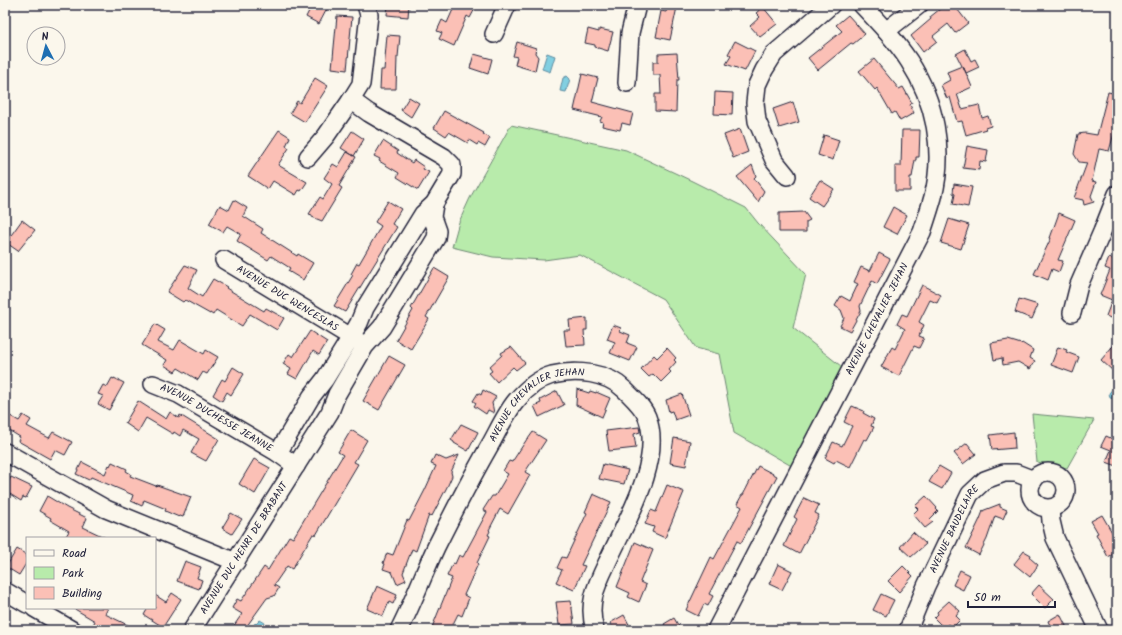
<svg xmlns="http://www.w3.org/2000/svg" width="1122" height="635" font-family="Kalam,sans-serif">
<rect width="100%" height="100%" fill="#fbf7ec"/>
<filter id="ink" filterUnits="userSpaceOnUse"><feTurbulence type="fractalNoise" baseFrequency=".025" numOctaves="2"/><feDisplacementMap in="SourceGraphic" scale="8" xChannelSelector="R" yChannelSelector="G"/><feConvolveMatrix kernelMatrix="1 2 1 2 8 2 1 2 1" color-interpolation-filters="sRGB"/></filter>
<g filter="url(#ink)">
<path fill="#b8ebab" stroke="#6d8673" d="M511,125L626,150L692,181L746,208L758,223L806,274L793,328L846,370L795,468L734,433L719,354L696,348L663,299L580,255L544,260L493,257L452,247L459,222L470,198Z
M1032,414L1094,420L1067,468L1037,462Z"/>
<path fill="#82cfe1" stroke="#5c8a9f" d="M547,53L555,56L550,72L542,69Z
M567,76L570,79L566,92L560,91L563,78Z
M1117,384V396L1115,399L1110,398L1109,393Z
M260,620L265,623L261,630H252L255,623L256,624Z"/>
<path fill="#fbc0b6" stroke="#22223b" d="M312,5H329L319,24L306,17Z
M388,5H409L408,17L387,15Z
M455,5H477L470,18L467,16L454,46L439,39L442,33L437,31L442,20L447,23Z
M668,5L677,7L670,40L656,37L661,11L666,12Z
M945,5H954L968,23L955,33L948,24L933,36L937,41L923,52L911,36L931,19L930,17Z
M763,7L777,24L760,37L750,26L760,17L756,13Z
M848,15L865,34L853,44L851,43L818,70L808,58L842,31L836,25Z
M337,16L352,17L347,70L332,68Z
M588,29L599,32V29L613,32L608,51L595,47V45L585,43Z
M387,35L400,36L398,57H397L396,89H380L381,70H384Z
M735,41L755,51L745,71L726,64L731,56L728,54Z
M517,42L536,48L535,53L538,57L535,71L515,65L517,57L513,56Z
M965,49L971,61L975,59L979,67L966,73L963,66L972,87L957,94L962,109L979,105L982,118L988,116L991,126L985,128L986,129L966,135L962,121L957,122L950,97L947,99L941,85L950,80L947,72L962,66L956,54Z
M677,53L679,80H677L676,112L655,111V94H661L660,75H653V62H658V54Z
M474,54L492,59L488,74L470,68Z
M874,59L899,89L903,87L912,103L910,105L914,113L900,121L895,112L892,114L877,88L875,90L859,71Z
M582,74L598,78L592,102L633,113L630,125L622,123L620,130L602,126L603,122L600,121L602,117L574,110Z
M315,78L328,86L305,122L290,113L297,101L300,103Z
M715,92L733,93L732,115L714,114Z
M1108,92L1117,94V123L1109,151L1099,149L1092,181L1096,182L1091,196L1094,202L1084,205L1083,200L1074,198L1087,163L1079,162L1074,154L1078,134L1085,133L1097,135Z
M409,97L419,103L411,117L401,110Z
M793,102L799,122L779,128L773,109Z
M444,111L484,133L483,134L490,138L485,147L478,143L477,145L469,140L468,143L449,132L446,136L434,128Z
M740,129L748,152L733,158L724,135Z
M279,130L290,137L286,146L289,148L278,165L307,182L301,191L299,190L296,195L273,181L268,189L248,176Z
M902,130H920L919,157H916V160H915L912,177H910V191H895V166H901Z
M352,131L364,139L354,156L341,148Z
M824,135L839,140L833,160L818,155Z
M383,141L398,151L397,153L412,163L414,160L424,167L423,169L429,172L418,190L397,177L399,173L379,161L380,159L374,156Z
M967,146L988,150L986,162L980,161L979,170L963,168Z
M347,152L356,157L339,186L342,188L322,221L312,217V215L309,214L320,197L323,199L332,184L324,178L333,164L338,167Z
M752,165L756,176L754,178L764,191L758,202L737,177Z
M820,180L834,189L822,206L809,197Z
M954,184L972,187L968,207L953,204L955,194L953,193Z
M234,200L247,208L243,216L263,229L261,233L297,256L298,254L313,263L303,280L288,271L290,268L271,256L268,260L237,241L241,234L227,226L223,232L209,224L220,205L229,210Z
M388,201L401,209L392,224L397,227L345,312L334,306L353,275L351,274L357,263L359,264L381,226L375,222Z
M893,207L907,215L897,234L883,227Z
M804,212L810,220L806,222V232H779V213Z
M1059,213L1075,220L1058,260L1063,261L1059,272L1052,269L1048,280L1034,274L1051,238H1050Z
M949,219L969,225L961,249L941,243Z
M22,220L35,230L18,251L8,244L11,239L9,238Z
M879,253L890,259L877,284L872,281L860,306L861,311L850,331L840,326L844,318L841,310L835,306L841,296L850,301L858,284L854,282L861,267L870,271Z
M1117,255V321L1106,316L1112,300L1100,295L1110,270L1105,268L1109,258L1115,260Z
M185,265L197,270L188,288L202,297L213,279L227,287L226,288L264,311L266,308L284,318L277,330L250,314L242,326L216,310L213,315L210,313V314L185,300L183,302L167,292Z
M434,268L449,277L426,317L429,319L411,349L396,340L413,310L411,308Z
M922,285L941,295L937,303L930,300L919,322L924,325L919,336L924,338L919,348L914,346L899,376L881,367L892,347L895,349L905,329L897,324L902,314L907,316Z
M1019,299L1038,305L1032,319L1015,312Z
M587,318V330H584L585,345L566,346L564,330H570L569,320Z
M155,324L165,330L158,342L174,350L180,340L204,354L206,350L218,357L207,374L203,372L198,380L178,368L175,372L164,365L167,360L142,345Z
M613,325L621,328L620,331L630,335L627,343L637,347L630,361L610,353L615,342L607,339Z
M310,331L327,342L319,355L313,351L297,379L288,374L291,369L283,364L289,354L293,357Z
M1008,340L1021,344L1022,343L1033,350L1030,358L1035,361L1030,369L1018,362L1003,365L1002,358L994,360L991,343Z
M1117,341V366L1113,371L1101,360Z
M511,347L525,363L516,370L513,367L497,382L489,373L492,371L489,367L502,355L501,353Z
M1058,347L1067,350L1066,352L1079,357L1073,373L1051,365Z
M667,348L676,358L674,360L676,362L669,370L671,372L661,382L653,374L649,377L641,369L654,355L657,358Z
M389,356L405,365L379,410L363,401Z
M233,367L244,374L231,395L227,392L222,401L213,395L222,379L225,381Z
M112,378L114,379V378L124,383L109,410L98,404L103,396L98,394L103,385L107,387Z
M577,389L589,393L590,391L596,393V392L610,398L602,417L576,405Z
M483,390L496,397L492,403L494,413L488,410L486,414L474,406L476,403L473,401L478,393L481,395Z
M557,391L564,405L539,417L534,406L541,403L540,400Z
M682,394L689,415L675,420L672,411L669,412L666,400Z
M138,401L166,419L170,412L179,418L180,415L219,439L206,461L191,453L199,439L183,430L180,436L174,432L173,434L146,418L138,432L125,423Z
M852,406L864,411L863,413L874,419L871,426L874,427L867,440L864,439L850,467L836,460L834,463L825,458L833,442L842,446L852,426L844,422Z
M5,413L19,421L23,415L31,420L27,426L49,438L53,432L72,442L65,455L55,450L50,459L18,441L20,437L5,428Z
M461,424L478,432L468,451L454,443V442L451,440Z
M639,427L640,432L634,434L636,448L609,451L606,431Z
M351,430L367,440L354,462L358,464L316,535L313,534L292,569L287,566L274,585L279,588L274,596L267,598L244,630H231L242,614L232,608L237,599L241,601L264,567L268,570L289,536L293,538L343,455L338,452Z
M533,432L546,440L525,472L530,475L508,514L500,509L489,530L490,531L488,535L490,536L477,563L478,564L464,595L469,598L462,616L458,614L450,630H431L452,578L447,576L453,563L455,564L459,555L463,557L487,512L483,510L492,496H495L508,474L503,471L509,461L512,462L527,439H528Z
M1014,432L1015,448L992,450L990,435Z
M1117,435V466L1106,462L1111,450L1101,446L1106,436L1115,440Z
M674,438L690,441L686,466L670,463Z
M967,443L976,454L963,464L954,453Z
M435,455L446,460L459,455L451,472L452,476L448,485L432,516L429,515L416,551L412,549L403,573L406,580L397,584L392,572L383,569L385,564L383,563L387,553L393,555L407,520L409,521L425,490L436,466L431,464Z
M254,459L270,468L255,494L239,484Z
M82,462L105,474L109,465L110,466L112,462L127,469L126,471L131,474L130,476L156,486L157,485L191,497L183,517L180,516L179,517L165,511L166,509L144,500L142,506L131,501L133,495L91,477L89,480L76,474Z
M603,464L628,470L624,484L599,479Z
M758,466L777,476L741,543L737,541L721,571L709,594L713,596L708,606L704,604L698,616L686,610L711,557L714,559L742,507L737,504L742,495H743Z
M939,466L951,473L942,489L929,482Z
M11,477L32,487L26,498L23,497L21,501L5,491V488Z
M667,485L684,492L665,538L652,532L654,527L645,524L651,510L656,512Z
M593,494L611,502L581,565L585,566L574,590L556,582L562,570L557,568L562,557L566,558L587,513L585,512Z
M47,496L67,508L87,518L83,527L106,538H65L69,531L50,520L51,518L39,511Z
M926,496L937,508L936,509L938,511L930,519L933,522L925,528L913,514L918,509L915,506Z
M804,498L819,505L815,513L819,515L799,554L784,546L797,519L794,517Z
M1000,504V507L1007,510L1003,519L995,516L987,539L979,555L966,548L980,519L983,511H982Z
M231,513L242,519L232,534L222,528Z
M1102,515L1117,541V552L1108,557L1096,534L1098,533L1091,521Z
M913,532L926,544L911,557L900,547Z
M635,542L653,550L640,582L646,585L639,602L628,597L630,593L617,587Z
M17,549L27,555V562L19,575L6,567Z
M1024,551L1031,555L1030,558L1038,565L1030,577L1014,564Z
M185,561L201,567L197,578L202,580L199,589L177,581Z
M778,564L792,571L782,590L769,584Z
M903,566L913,576L899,592L888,581Z
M960,570L970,575L963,590L953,585Z
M1039,585L1054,599L1045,608L1031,594Z
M377,586L397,595L393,604L389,602L383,616L367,609Z
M172,593L181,599L163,627L144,615L148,608H155V595L166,602Z
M881,594L894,600L886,616L873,610Z
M571,601L574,624L559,625L556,602Z
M949,601L960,611L956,616L960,620L952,628L948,624L944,628L934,618L938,614L937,612Z
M73,608H108L105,614L138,630H103L93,625L95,621Z
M1060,614L1068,630H1052L1048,621Z
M624,615L632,630H614L610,623Z
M674,618L681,630H667L664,624Z"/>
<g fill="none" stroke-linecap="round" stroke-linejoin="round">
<defs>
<g id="minor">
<path d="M886,31L919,5"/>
<path d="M494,34L507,5"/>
<path d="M627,83L630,33L637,5"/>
<path d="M308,157L326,136L351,100"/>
<path d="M787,176L774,160L757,121L755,103L757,85L764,70L774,54L831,5"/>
<path id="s1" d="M224,260L361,343"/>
<path d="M1072,313L1079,285L1102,232L1117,194"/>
<path id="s2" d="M153,384L178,394L278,453"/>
<path d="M5,452L106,509L236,562"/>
<path d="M296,466L278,453L311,397L325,379L351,337L359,323L365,308L423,214L434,204L452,174V165L444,157L369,113L351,100L361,84L369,15L366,5"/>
<circle cx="1048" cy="490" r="18"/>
<path d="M1050,509L1051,521L1055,538L1099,630"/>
<path d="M5,591L27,604"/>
<path d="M34,608L72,630"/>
<path id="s3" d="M192,630L330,412L337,394L365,346L382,327L436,238L437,231L432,217L434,204"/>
<path id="s4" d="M399,630C413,603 423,575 436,547C453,513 471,478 490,445C498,431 506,413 516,401C526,389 538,379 552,375C576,369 607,372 625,390C633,398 643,407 647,417C664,461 625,523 607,563C596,586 587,604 595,630"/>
<path id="s5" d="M716,630L922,232C926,220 930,208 933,197C945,150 935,101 909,61C896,41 879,23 862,5"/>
<path id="s6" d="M908,630L926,586L970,494L985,480L1004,473H1016L1034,480"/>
</g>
</defs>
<use href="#minor" stroke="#22223b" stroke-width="20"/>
<use href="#minor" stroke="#fbf7ec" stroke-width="17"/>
</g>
</g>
<g text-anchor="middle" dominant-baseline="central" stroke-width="3" stroke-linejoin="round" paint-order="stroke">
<g font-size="10" fill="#22223b" stroke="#fbf7ec">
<text stroke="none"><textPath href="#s1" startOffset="74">AVENUE DUC WENCESLAS</textPath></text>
<text stroke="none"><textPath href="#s5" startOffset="350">AVENUE CHEVALIER JEHAN</textPath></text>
<text stroke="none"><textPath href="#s4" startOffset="273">AVENUE CHEVALIER JEHAN</textPath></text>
<text stroke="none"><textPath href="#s2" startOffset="72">AVENUE DUCHESSE JEANNE</textPath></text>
<text stroke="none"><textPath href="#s6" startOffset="111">AVENUE BAUDELAIRE</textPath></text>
<text stroke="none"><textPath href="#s3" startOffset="97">AVENUE DUC HENRI DE BRABANT</textPath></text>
</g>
</g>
<rect width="1122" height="635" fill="none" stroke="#fbf7ec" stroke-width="20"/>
<rect x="10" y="10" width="1102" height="615" fill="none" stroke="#22223b" stroke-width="1.5" filter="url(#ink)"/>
<rect x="26" y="537" width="130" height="72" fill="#fbf7ec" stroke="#a4a2a5"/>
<rect x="34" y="550" width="20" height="6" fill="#fbf7ec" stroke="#a4a2a5"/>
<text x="62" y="557" font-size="12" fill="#22223b">Road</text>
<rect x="34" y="567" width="20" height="12" fill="#b8ebab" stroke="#a4a2a5"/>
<text x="62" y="577" font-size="12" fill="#22223b">Park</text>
<rect x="34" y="587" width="20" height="12" fill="#fbc0b6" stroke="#a4a2a5"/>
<text x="62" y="597" font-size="12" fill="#22223b">Building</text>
<g transform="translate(46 46) rotate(354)"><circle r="19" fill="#fbf7ec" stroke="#a4a2a5"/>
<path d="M0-3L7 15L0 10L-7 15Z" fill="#1f6fb2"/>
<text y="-6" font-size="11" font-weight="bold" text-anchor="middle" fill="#22223b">N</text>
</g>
<path d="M968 601v6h87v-6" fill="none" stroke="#22223b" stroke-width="2"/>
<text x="974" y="601" font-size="12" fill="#22223b" stroke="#fbf7ec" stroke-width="3" paint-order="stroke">50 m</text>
</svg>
